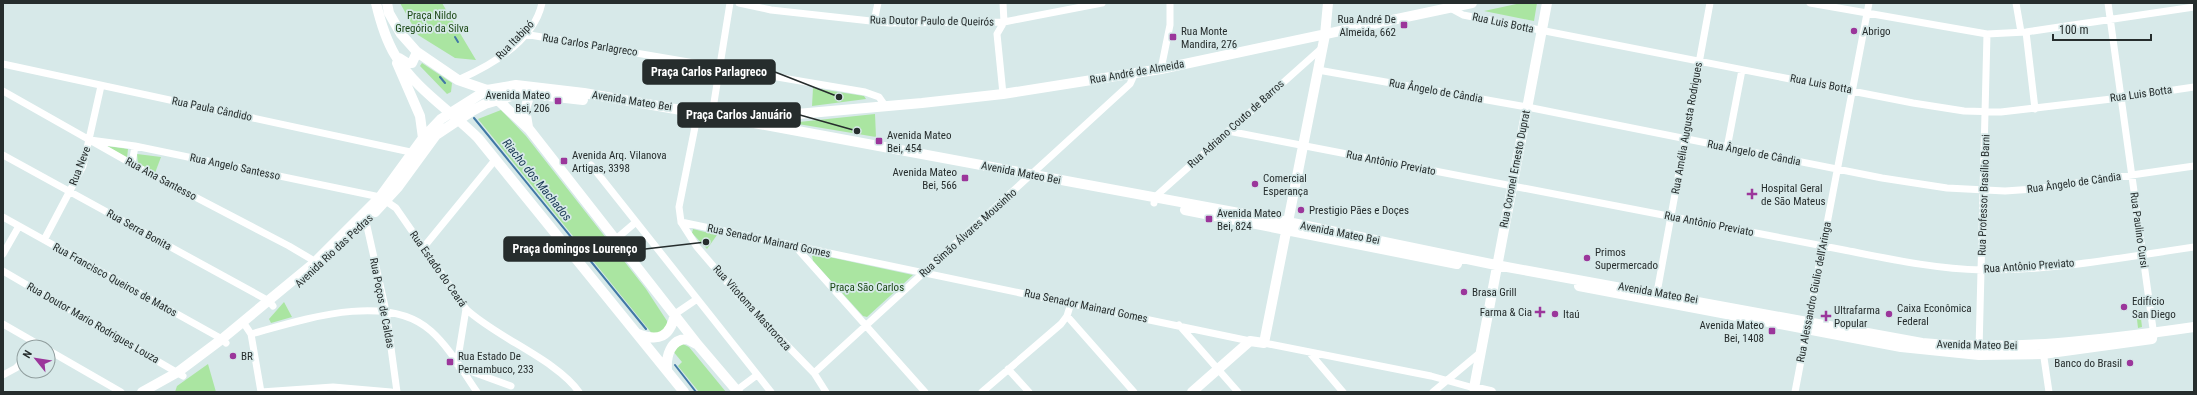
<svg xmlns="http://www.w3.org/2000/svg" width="2197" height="395" font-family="'Roboto Condensed',sans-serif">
<rect width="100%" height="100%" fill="#d7e9e9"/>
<path fill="#aae5a1" d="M400,3H442L476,60L455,58L418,35Z
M1521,3H1537L1534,21L1484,11Z
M422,63L452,83L451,92L447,94L420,66Z
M813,88L864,96L866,99L812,106Z
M501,110L526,136L646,289L667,321V327L654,336L478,119Z
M875,114L876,137L798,124L799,122Z
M107,146L128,149L127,158Z
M137,154L161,157L155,173L138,164Z
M693,229L717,235L707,249L692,233Z
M815,254L913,275L867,317L863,316L813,261L812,256Z
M284,302L292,317L271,323L269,319Z
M2140,310L2142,327L2138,328L2136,311Z
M683,344L689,347L726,392H699L678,366L682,362L672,350Z
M208,364L216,392H175L177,386Z"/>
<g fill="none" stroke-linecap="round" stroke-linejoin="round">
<path stroke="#4178a6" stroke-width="2" d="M455,37L458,42
M440,77L445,83
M474,118L646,329
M675,365L696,392"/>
<path stroke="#fff" stroke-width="7" d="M739,3L771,10L889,23L1004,22L1102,3
M1003,3L1004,22L997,34L1003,94
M1810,3L1987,34L2026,32L2194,7
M2016,3L2021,32
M2108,3L2154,336
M1452,9L1463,15L1913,103L1964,111L2001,112L2120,98L2194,87
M874,21L878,3
M2026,32L2035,109
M524,34L865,92L879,97L886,107
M3,64L415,153
M1161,69L1170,25V3
M1318,70L1527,107L1882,178L1947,188L2005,191L2035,189L2194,166
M458,80C490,66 534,41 542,3
M3,91L132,164L289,246L311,259L318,267
M698,112L679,207L681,222L697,247L738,295L814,373L826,392
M711,121L730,3
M1228,131L1844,250C1890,259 1936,269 1982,270C2053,271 2124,257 2194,247
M90,140L135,146L380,197L396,208L466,309C497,338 557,360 579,392
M1727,148L1742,70
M3,155L269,301L273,306
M132,164L135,146
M591,165L771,392
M1154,203L1155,197L1323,47
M362,216L366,222L386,311L397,392
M3,217L222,339L226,343
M681,222L1250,341
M616,239L636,222
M44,240L83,166L101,86
M795,246L925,392
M423,248L495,160
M3,254L19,226
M3,271L183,376
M1656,298L1710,3
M675,314L697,299
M1067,316L1134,392
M243,322L251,334L261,392
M3,324L43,347
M1179,325L1238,392
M251,334C302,320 387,291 431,331C450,348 463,372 477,392
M1264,343L1431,376L1474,388
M48,350L121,392
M1979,350L1987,34
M2043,351L2049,392
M1309,352L1343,392
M457,364L466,309
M459,367L511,386
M1008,369L1029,392
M814,373L1130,84L1135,73
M3,375L16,368L24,360
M737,390L757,375
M261,392L333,387L391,392
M982,392L1061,324L1067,316L1071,303
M1433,392L1481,352
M1795,392L1869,3"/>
<path stroke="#fff" stroke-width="10" d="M376,3C380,20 386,40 395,55C415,89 451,111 478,138L684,392
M387,3L389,13L401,34L417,52L458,80L487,90L529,129L698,345L738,392
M399,58L407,63H412L417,52
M397,63L420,116L423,138
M752,118L922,103L1003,94L1161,69L1472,3
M528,127L525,109L530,94
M1185,210L1457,264
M375,212L398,187L436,135L472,111L485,104L515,95L530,94L583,100
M1579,286L1901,347L1979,355L2043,354L2152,339
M638,334C659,342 670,337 675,314
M667,370C666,357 670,339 687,339L696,344
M142,392L178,372L222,339L314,263L380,197L423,138L441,119L487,90L516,85L584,93L738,120L1288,222L1496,265L1922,343C2013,351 2104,340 2194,327
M1192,392L1250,341L1264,343L1325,35L1328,3
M1491,392L1474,388L1547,3"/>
</g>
<g fill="#9b369b" stroke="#d7e9e9" stroke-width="1.5">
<rect x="1400" y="21" width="8" height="8" rx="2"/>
<circle cx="1854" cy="31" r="4"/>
<rect x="1169" y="33" width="8" height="8" rx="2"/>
<rect x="554" y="97" width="8" height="8" rx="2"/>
<rect x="875" y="137" width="8" height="8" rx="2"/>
<rect x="560" y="157" width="8" height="8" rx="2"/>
<rect x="961" y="174" width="8" height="8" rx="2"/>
<circle cx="1255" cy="184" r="4"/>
<path d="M1750 188h4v4h4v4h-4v4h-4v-4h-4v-4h4z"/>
<circle cx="1301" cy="210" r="4"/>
<rect x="1205" y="215" width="8" height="8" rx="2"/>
<circle cx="1587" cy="258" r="4"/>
<circle cx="1464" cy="292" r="4"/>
<circle cx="2124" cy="307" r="4"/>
<path d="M1538 306h4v4h4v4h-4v4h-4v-4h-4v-4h4z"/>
<circle cx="1555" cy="314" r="4"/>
<circle cx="1889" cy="314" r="4"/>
<path d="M1824 310h4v4h4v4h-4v4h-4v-4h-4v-4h4z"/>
<rect x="1768" y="327" width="8" height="8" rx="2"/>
<circle cx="233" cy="356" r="4"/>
<rect x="446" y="358" width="8" height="8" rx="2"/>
<circle cx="2130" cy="363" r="4"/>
</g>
<g text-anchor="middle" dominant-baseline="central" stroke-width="3.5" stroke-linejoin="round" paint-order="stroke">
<g font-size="11" fill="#1d4917" stroke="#d7e9e9">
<text x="432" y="15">Praça Nildo<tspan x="432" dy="13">Gregório da Silva</tspan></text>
<text x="867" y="287">Praça São Carlos</text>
</g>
<g font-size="11" fill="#262d2d" stroke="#d7e9e9" text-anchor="start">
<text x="1396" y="19" text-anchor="end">Rua André De<tspan x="1396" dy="13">Almeida, 662</tspan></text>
<text x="1181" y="31">Rua Monte<tspan x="1181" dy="13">Mandira, 276</tspan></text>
<text x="1862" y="31">Abrigo</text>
<text x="550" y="95" text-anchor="end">Avenida Mateo<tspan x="550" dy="13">Bei, 206</tspan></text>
<text x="887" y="135">Avenida Mateo<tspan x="887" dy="13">Bei, 454</tspan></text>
<text x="572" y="155">Avenida Arq. Vilanova<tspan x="572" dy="13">Artigas, 3398</tspan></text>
<text x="957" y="172" text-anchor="end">Avenida Mateo<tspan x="957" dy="13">Bei, 566</tspan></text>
<text x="1263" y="178">Comercial<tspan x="1263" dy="13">Esperança</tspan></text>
<text x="1761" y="188">Hospital Geral<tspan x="1761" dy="13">de São Mateus</tspan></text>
<text x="1309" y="210">Prestigio Pães e Doçes</text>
<text x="1217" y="213">Avenida Mateo<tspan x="1217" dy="13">Bei, 824</tspan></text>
<text x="1595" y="252">Primos<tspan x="1595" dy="13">Supermercado</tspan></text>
<text x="1472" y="292">Brasa Grill</text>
<text x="2132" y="301">Edifício<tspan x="2132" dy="13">San Diego</tspan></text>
<text x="1897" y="308">Caixa Econômica<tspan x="1897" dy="13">Federal</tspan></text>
<text x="1834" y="310">Ultrafarma<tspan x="1834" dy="13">Popular</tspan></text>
<text x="1532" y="312" text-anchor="end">Farma &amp; Cia</text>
<text x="1563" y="314">Itaú</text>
<text x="1764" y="325" text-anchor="end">Avenida Mateo<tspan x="1764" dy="13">Bei, 1408</tspan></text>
<text x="241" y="356">BR</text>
<text x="458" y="356">Rua Estado De<tspan x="458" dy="13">Pernambuco, 233</tspan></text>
<text x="2122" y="363" text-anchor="end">Banco do Brasil</text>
</g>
<g font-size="11" fill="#262d2d" stroke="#d7e9e9">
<text transform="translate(932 21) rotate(1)">Rua Doutor Paulo de Queirós</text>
<text transform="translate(1503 23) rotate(12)">Rua Luis Botta</text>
<text transform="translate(515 40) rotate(-46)">Rua Itabipó</text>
<text transform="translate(590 45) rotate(9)">Rua Carlos Parlagreco</text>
<text transform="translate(1137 72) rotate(-10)">Rua André de Almeida</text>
<text transform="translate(1821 84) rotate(11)">Rua Luis Botta</text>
<text transform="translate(1436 91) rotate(10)">Rua Ângelo de Cândia</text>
<text transform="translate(2141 94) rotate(-8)">Rua Luis Botta</text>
<text transform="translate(632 101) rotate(9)">Avenida Mateo Bei</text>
<text transform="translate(212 109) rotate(12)">Rua Paula Cândido</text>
<text transform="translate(1236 124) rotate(-42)">Rua Adriano Couto de Barros</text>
<text transform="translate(1687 128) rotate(-80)">Rua Amélia Augusta Rodrigues</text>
<text transform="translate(1754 153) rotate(11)">Rua Ângelo de Cândia</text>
<text transform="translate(1391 163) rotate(11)">Rua Antônio Previato</text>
<text transform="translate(80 166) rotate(-69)">Rua Neve</text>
<text transform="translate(235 167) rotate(12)">Rua Angelo Santesso</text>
<text transform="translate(1515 169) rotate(-79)">Rua Coronel Ernesto Duprat</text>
<text transform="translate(1021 173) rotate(11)">Avenida Mateo Bei</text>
<text transform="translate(161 179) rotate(28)">Rua Ana Santesso</text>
<text transform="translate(2074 183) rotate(-8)">Rua Ângelo de Cândia</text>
<text transform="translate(1984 195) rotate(-88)">Rua Professor Brasílio Barni</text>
<text transform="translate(1709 224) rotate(11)">Rua Antônio Previato</text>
<text transform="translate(139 230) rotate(29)">Rua Serra Bonita</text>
<text transform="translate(2139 230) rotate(82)">Rua Paulino Cursi</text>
<text transform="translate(968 233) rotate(-42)">Rua Simão Álvares Mousinho</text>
<text transform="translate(1340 233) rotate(11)">Avenida Mateo Bei</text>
<text transform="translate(769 241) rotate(12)">Rua Senador Mainard Gomes</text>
<text transform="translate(334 251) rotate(-43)">Avenida Rio das Pedras</text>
<text transform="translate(2029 266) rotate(-4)">Rua Antônio Previato</text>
<text transform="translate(438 269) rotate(55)">Rua Estado do Ceará</text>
<text transform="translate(115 280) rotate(29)">Rua Francisco Queiros de Matos</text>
<text transform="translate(1814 292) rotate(-79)">Rua Alessandro Giulio dell'Aringa</text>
<text transform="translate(1658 293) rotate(10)">Avenida Mateo Bei</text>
<text transform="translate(382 303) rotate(79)">Rua Poços de Caldas</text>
<text transform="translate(1086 306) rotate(12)">Rua Senador Mainard Gomes</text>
<text transform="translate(752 308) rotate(48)">Rua Vitotoma Mastroroza</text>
<text transform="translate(93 323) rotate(30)">Rua Doutor Mario Rodrigues Louza</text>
<text transform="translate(1977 345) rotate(1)">Avenida Mateo Bei</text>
</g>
<g font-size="12" font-style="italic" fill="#193854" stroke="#d7e9e9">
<text transform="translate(537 180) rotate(51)">Riacho dos Machados</text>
</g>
</g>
<path fill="none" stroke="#262d2d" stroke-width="1.5" d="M839 97L775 72M857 131L800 115M706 242L645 249"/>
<g fill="#262d2d" stroke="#d7e9e9" stroke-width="1.5">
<circle cx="839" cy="97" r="4"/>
<circle cx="857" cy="131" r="4"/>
<circle cx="706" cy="242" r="4"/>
</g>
<g fill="#262d2d" stroke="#262d2d" stroke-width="1.5">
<rect x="643" y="60" width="132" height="24" rx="4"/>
<rect x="678" y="103" width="122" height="24" rx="4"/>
<rect x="504" y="237" width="141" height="24" rx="4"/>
</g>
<g font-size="12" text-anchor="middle" font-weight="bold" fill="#fff">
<text x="709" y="76">Praça Carlos Parlagreco</text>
<text x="739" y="119">Praça Carlos Januário</text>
<text x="575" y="253">Praça domingos Lourenço</text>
</g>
<rect width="2197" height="395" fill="none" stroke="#262d2d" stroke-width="8"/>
<g transform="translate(36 359) rotate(300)"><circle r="19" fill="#d7e9e9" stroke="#909e9e"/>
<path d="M0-3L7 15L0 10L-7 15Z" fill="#9b369b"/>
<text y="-6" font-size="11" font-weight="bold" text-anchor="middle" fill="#262d2d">N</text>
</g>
<path d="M2053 34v6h98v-6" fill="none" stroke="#262d2d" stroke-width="2"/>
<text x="2059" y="34" font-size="12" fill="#262d2d" stroke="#d7e9e9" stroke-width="3" paint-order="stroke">100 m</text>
</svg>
